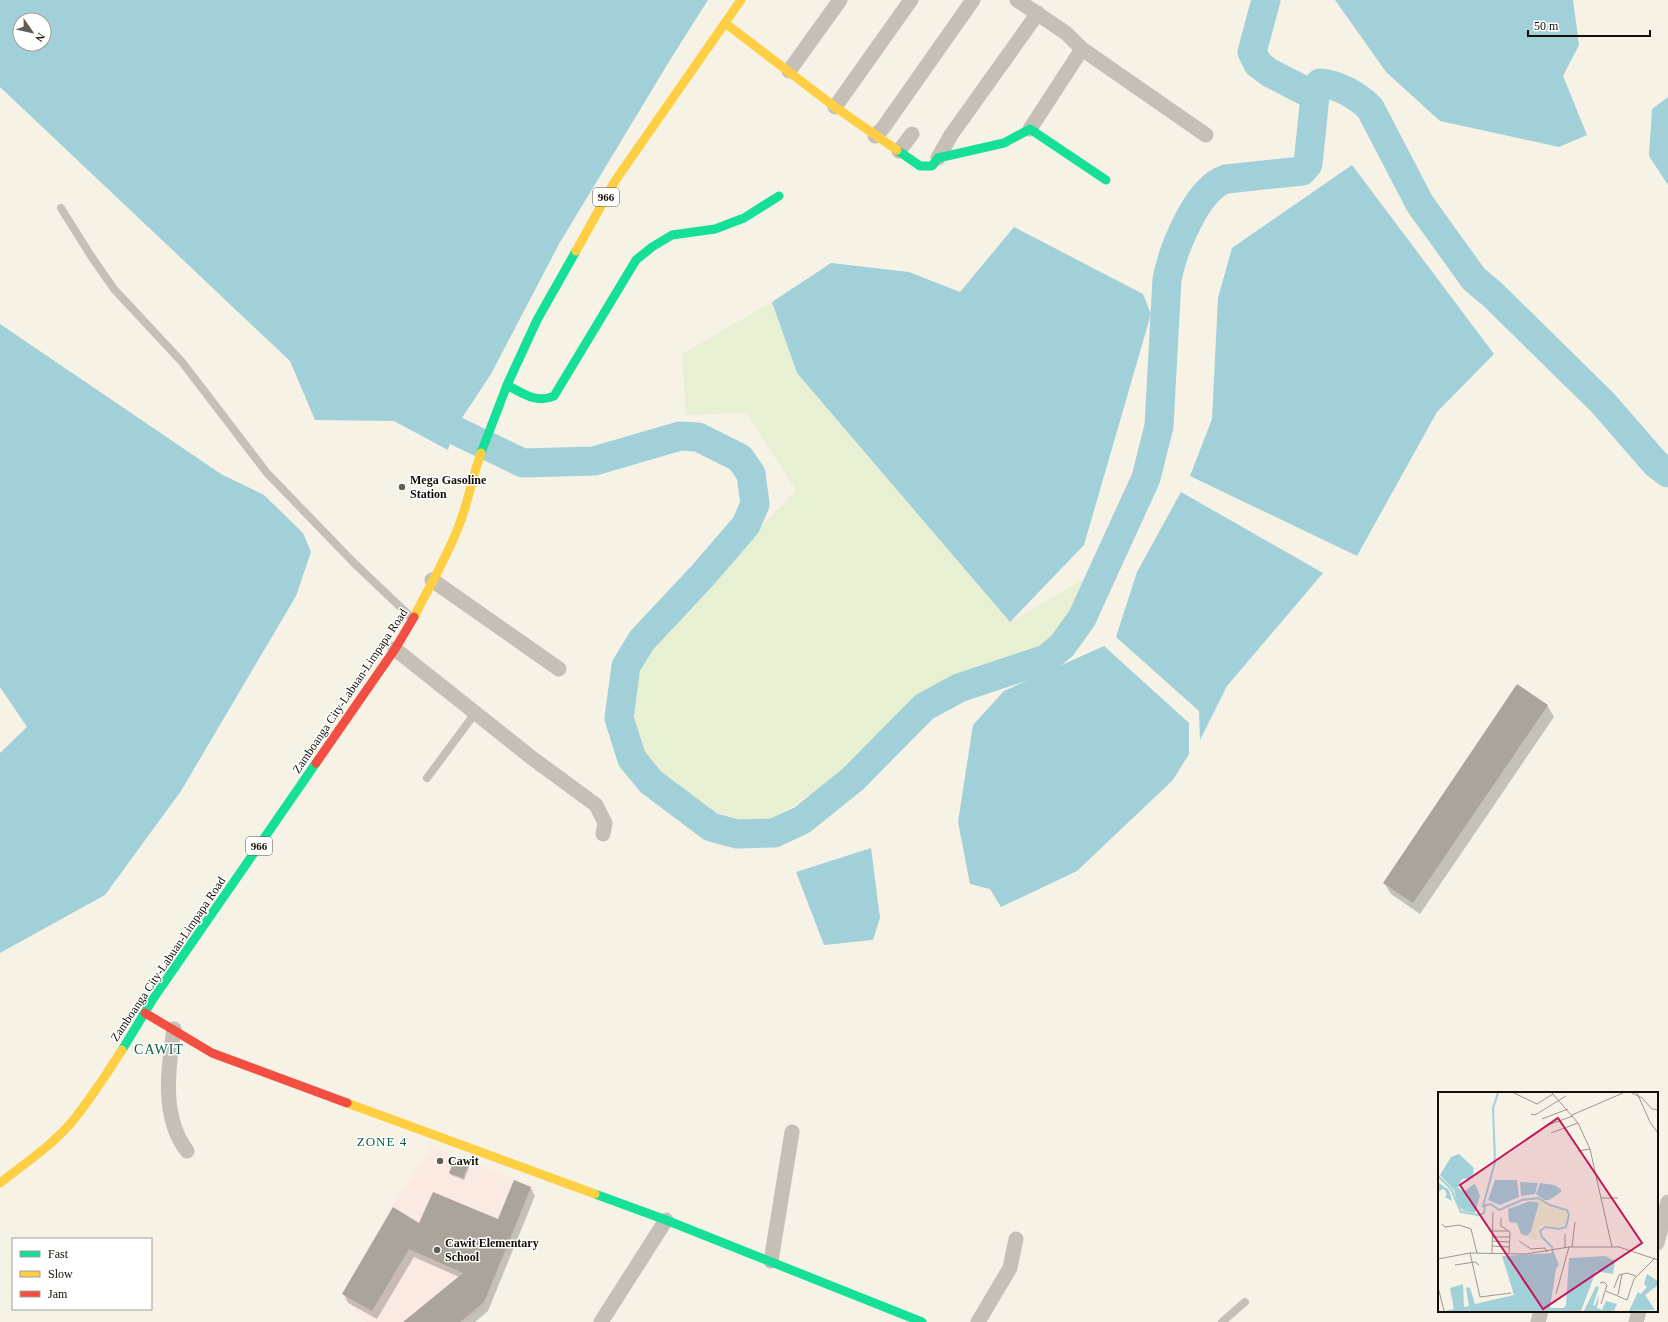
<svg xmlns="http://www.w3.org/2000/svg" width="1668" height="1322" font-family="'Times New Roman',serif">
<rect width="100%" height="100%" fill="#f6f2e6"/>
<path fill="#fbeae2" d="M432,1147L534,1186L483,1307L464,1322H366L341,1294L393,1205Z"/>
<path fill="#e8f0d3" d="M772,302L797,373L1010,622L1094,573L1073,622L1042,646L923,696L826,784L763,825L698,808L636,750L631,683L666,626L796,490L746,413L686,415L682,354Z"/>
<path fill="#a1d0d9" fill-rule="evenodd" d="M0,0H708L670,60L559,244L491,374L454,430L448,450L394,421L315,420L290,361L0,87ZM20,20H44V44H20Z
M1335,0H1573L1579,45L1563,76L1587,135L1559,147L1440,121L1386,72Z
M1668,97V185L1649,156L1652,109Z
M1352,165L1494,354L1437,412L1357,556L1190,476L1212,419L1218,298L1232,248Z
M1014,227L1143,294L1151,314L1084,545L1010,622L797,373L772,302L831,263L909,272L960,292Z
M0,324L221,474L264,495L303,533L311,552L296,596L181,791L105,895L0,953V753L27,727L0,687Z
M1181,492L1323,573L1227,686L1200,740L1199,711L1116,637L1137,572Z
M1104,646L1189,723V754L1173,780L1077,871L1001,907L990,889L970,884L958,822L973,725L1004,691Z
M871,848L880,918L873,940L824,945L796,872Z"/>
<path fill="#0003" d="M1547,705L1554,717L1420,914L1391,894L1384,883Z
M468,1163L470,1165L464,1180L451,1175L450,1173Z
M530,1187L535,1196L488,1311L475,1322H405L459,1277L414,1257L377,1319L348,1303L344,1294L420,1224L499,1221Z"/>
<g fill="none" stroke-linecap="round" stroke-linejoin="round">
<path stroke="#a1d0d9" stroke-width="29" d="M1266,0L1252,52L1258,64L1270,73L1315,96
M454,430L523,463L594,461L680,436L698,437L740,458L751,474L755,504L746,525L702,576L642,640L626,666L619,718L632,759L651,782L711,827L737,834L774,833L802,820L853,779L924,707L959,688L1046,659L1062,646L1082,618L1146,478L1159,426L1167,279C1173,250 1196,189 1226,179L1302,171L1308,164L1315,96L1320,83C1338,84 1358,96 1370,108L1420,204L1474,279L1492,294L1603,403L1656,464L1668,473"/>
</g>
<path fill="#aba49b" d="M1517,684L1548,705L1413,903L1383,883Z
M455,1157L469,1162L463,1178L449,1173Z
M514,1180L531,1187L484,1302L460,1322H403L463,1273L409,1249L372,1311L342,1294L393,1207L419,1223L433,1192L498,1219Z"/>
<g fill="none" stroke-linecap="round" stroke-linejoin="round">
<path stroke="#c5bfb8" stroke-width="8" d="M61,208L91,256L114,289L182,362L267,473L354,563L412,618
M427,778L476,712
M1222,1322L1245,1302"/>
<path stroke="#c5bfb8" stroke-width="15" d="M1017,0L1066,33L1082,49L1206,135
M789,71L840,0
M835,107L911,0
M1030,129L1082,49
M875,136L883,128L973,0
M899,151L912,134
M938,158L951,135L1038,13
M432,580L559,669
M395,649L532,758L596,805L605,823L603,834
M174,1029C168,1068 161,1117 187,1151
M1657,1243L1668,1202
M771,1261L792,1132
M601,1322L666,1220
M978,1322L1010,1268L1016,1239
M1538,1322L1541,1311
M1636,1322L1639,1311"/>
<path stroke="#16e098" stroke-width="9" d="M897,150L920,166H932L938,158L1004,143L1030,129L1106,180
M507,385C522,393 537,404 554,396L636,260L652,247L672,235L715,229L744,218L779,196
M481,453L507,385L537,320L576,251
M122,1050L153,999L316,763
M595,1194L666,1220L922,1322"/>
<path stroke="#ffcf43" stroke-width="9" d="M725,23L835,107L897,150
M576,251L615,181L741,0
M414,617C430,585 449,554 461,520C469,498 473,475 481,453
M347,1103L595,1194
M0,1183C24,1164 51,1146 71,1123C90,1100 106,1075 122,1050"/>
<path stroke="#f24e42" stroke-width="9" d="M316,763L395,649L414,617
M145,1013L212,1053L347,1103"/>
</g>
<g fill="#625e53" stroke="#fff" stroke-width="1.5">
<circle cx="402" cy="487" r="4"/>
<circle cx="440" cy="1161" r="4"/>
<circle cx="437" cy="1250" r="4"/>
</g>
<g text-anchor="middle" dominant-baseline="central" stroke-width="3" stroke-linejoin="round" paint-order="stroke">
<g fill="#fff" stroke="#5a574f" stroke-width="1">
<rect x="593" y="188" width="26" height="18" rx="3"/>
<rect x="246" y="837" width="26" height="18" rx="3"/>
</g>
<g font-size="11" font-weight="bold" fill="#130f04">
<text x="606" y="197">966</text>
<text x="259" y="846">966</text>
</g>
<g font-size="12" font-weight="bold" fill="#130f04" stroke="#fff" text-anchor="start">
<text x="410" y="480">Mega Gasoline<tspan x="410" dy="14">Station</tspan></text>
<text x="448" y="1161">Cawit</text>
<text x="445" y="1243">Cawit Elementary<tspan x="445" dy="14">School</tspan></text>
</g>
<g font-size="12" fill="#130f04" stroke="#fff">
<text transform="translate(350 691) rotate(-56)">Zamboanga City-Labuan-Limpapa Road</text>
<text transform="translate(168 959) rotate(-56)">Zamboanga City-Labuan-Limpapa Road</text>
</g>
<g font-size="13" letter-spacing="1" fill="#036440" stroke="#fff">
<text x="382" y="1141">ZONE 4</text>
</g>
<g font-size="14" letter-spacing="1" fill="#036440" stroke="#fff">
<text x="159" y="1049">CAWIT</text>
</g>
</g>
<g transform="translate(1438 1092)">
<rect width="220" height="220" fill="#f6f2e6"/>
<path d="M93,107H101L111,113L129,119V132L119,136L102,133L99,141L102,145L98,149L89,144L93,139L101,111Z" fill="#e8f0d3"/>
<path d="M21,62L36,76L34,86L24,87L20,96L26,100L36,92L38,94L42,104L37,121L26,119L20,113L16,98L2,83L13,65ZM0,87L1,91L11,98L14,109L7,105L9,102L6,97L0,99ZM57,88H79L81,105L62,113L50,108ZM82,90L100,91L97,102L83,104ZM102,91L116,93L123,97V100L111,108H106L98,102ZM92,109L101,111L93,139L89,144L83,142L79,131L71,130L70,117ZM116,161L121,173L118,177L112,216H126L128,213L131,166L167,164L177,169L175,182L158,179L143,219H7L16,217L12,196L25,192L26,215L31,214L28,195L32,196L37,212L76,203L64,164ZM209,182L220,189V193L207,203L217,218L191,219L200,200L203,202L209,195L206,192ZM158,194L161,195L155,213L157,214L161,202L159,216L164,218L168,209L179,212L176,219H146Z" fill="#a1d0d9"/>
<path fill="none" stroke="#a1d0d9" stroke-width="2" d="M60,1L55,16L57,70L45,114L53,112L61,118L84,108L100,106L112,113L129,118L131,123L128,135L121,137L107,135L102,139L104,145L114,155L115,162M0,84L13,97L23,120L40,123L46,121L47,114"/>
<path fill="none" stroke="#9b978c" stroke-width="1" d="M76,1L99,12L115,2M114,1L140,31L152,57L174,155M194,1L204,6L214,17L220,18M199,1L212,30L220,41M93,22L97,23L128,4M134,23L185,1M104,27L130,17M107,34L135,24M113,41L140,31M140,59L152,57M163,106H180M63,126V134L72,140L71,161M4,132L7,135L21,133L33,137L39,161M54,139H70M54,145H72M54,149L71,150M81,149L93,157L107,156L109,160M54,154L71,155M134,155L137,130M127,156V142M32,161L42,205L73,201M54,161L55,120M0,167L32,161L88,162L131,155H181L220,168M17,173L37,170L41,173M162,191L166,190L169,193L163,212M0,195L6,219M176,196L181,183L189,181L198,184M168,199L189,208L196,187L217,166M118,202L131,155M180,203L184,182"/>
<path fill="#c2185b" fill-opacity="0.15" stroke="#c2185b" stroke-width="2" d="M120,26L204,151L105,217L22,93Z"/>
<rect width="220" height="220" fill="none" stroke="#130f04" stroke-width="2"/>
</g>
<rect x="12" y="1238" width="140" height="72" fill="#ffffff" stroke="#a19f9b"/>
<rect x="20" y="1251" width="20" height="6" fill="#16e098" stroke="#a19f9b"/>
<text x="48" y="1258" font-size="12" fill="#130f04">Fast</text>
<rect x="20" y="1271" width="20" height="6" fill="#ffcf43" stroke="#a19f9b"/>
<text x="48" y="1278" font-size="12" fill="#130f04">Slow</text>
<rect x="20" y="1291" width="20" height="6" fill="#f24e42" stroke="#a19f9b"/>
<text x="48" y="1298" font-size="12" fill="#130f04">Jam</text>
<g transform="translate(32 32) rotate(124)"><circle r="19" fill="#ffffff" stroke="#a19f9b"/>
<path d="M0-3L7 15L0 10L-7 15Z" fill="#625e53"/>
<text y="-6" font-size="11" font-weight="bold" text-anchor="middle" fill="#130f04">N</text>
</g>
<path d="M1528 30v6h122v-6" fill="none" stroke="#130f04" stroke-width="2"/>
<text x="1534" y="30" font-size="12" fill="#130f04" stroke="#ffffff" stroke-width="3" paint-order="stroke">50 m</text>
</svg>
